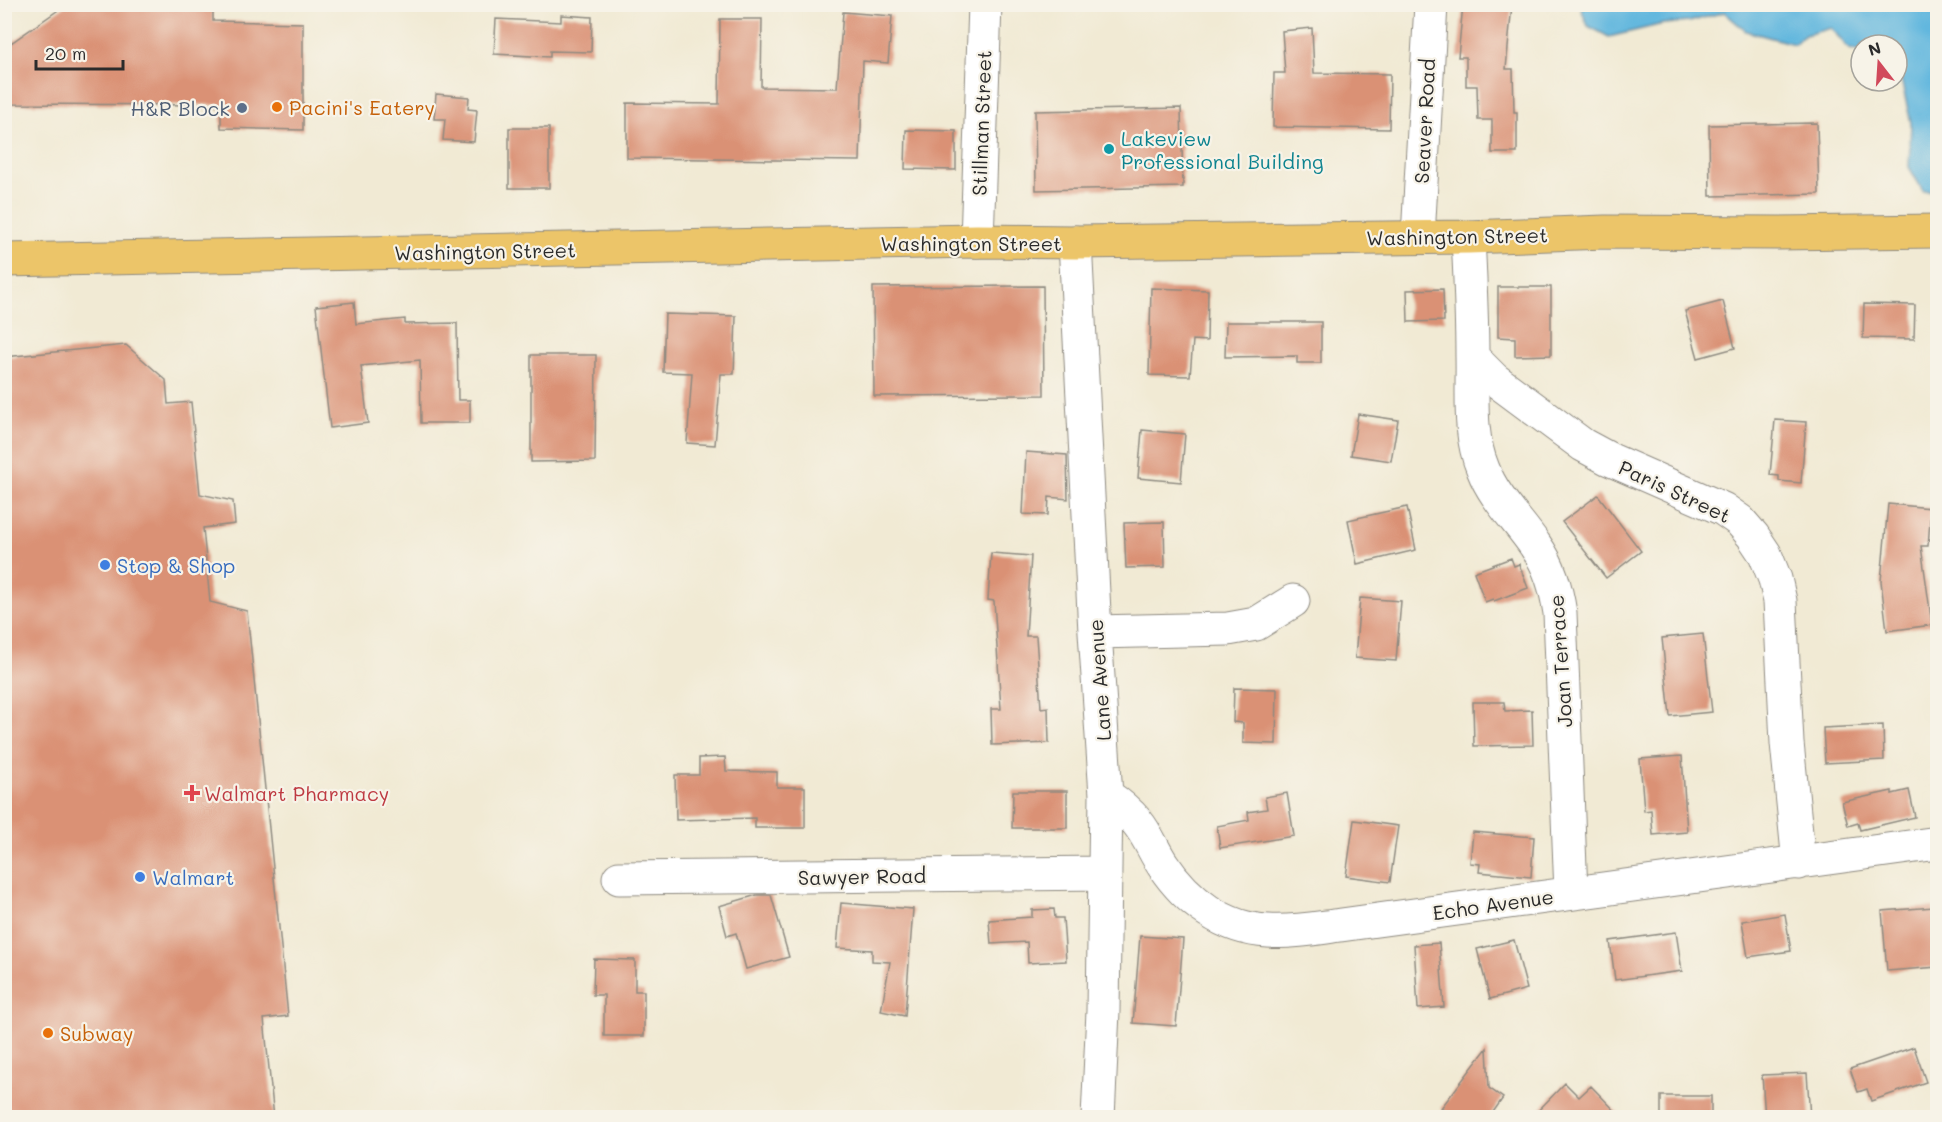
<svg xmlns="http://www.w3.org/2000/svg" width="1942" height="1122" font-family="Mali,sans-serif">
<rect width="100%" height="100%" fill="#f7f3e8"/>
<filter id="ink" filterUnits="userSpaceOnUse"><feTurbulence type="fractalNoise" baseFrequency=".0167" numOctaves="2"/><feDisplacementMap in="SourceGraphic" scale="12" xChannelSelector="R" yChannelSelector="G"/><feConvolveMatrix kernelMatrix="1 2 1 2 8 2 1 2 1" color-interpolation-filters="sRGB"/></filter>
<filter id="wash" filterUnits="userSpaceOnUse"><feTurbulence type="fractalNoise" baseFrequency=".008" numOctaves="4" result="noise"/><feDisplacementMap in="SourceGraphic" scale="24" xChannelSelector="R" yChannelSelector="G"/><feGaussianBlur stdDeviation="1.35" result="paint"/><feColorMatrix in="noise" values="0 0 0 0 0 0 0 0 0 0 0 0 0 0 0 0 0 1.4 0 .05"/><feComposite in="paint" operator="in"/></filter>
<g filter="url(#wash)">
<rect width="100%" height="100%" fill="#f1ead4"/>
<path fill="#62b7de" stroke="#467184" stroke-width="1.5" d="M1583,5H1937V191H1923L1909,167L1911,123L1899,70L1897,68V45H1861V52L1849,49L1831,28L1805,35L1794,44L1746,31L1724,12L1689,22L1663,24L1609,37L1588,26L1581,9Z"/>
<g id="blocks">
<path fill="#da9174" d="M67,4H213V21L303,23V130L221,128V105L4,104V48Z
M1463,4H1512L1506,69H1513L1514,112H1517V153H1492V120H1478L1477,86H1466V57H1458Z
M843,12L892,16L888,63L863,61L860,161L627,158V103L719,104L720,19H762L761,87L837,88Z
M561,15L592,17L591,52L550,51V57L494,54L496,19L561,22Z
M1312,28L1314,73L1390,74L1389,129L1273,127L1274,73H1285L1282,31Z
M436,94L469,97L468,109L477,110L474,142L443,140L445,119H434Z
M1181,108L1183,187L1036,190L1035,111Z
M1817,123L1819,194L1710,196L1709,125Z
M509,128H549V188H509Z
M906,130L956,131V170L905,169Z
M1043,286L1044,395L874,396L873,287Z
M1498,287H1551V355L1515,356V338L1498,337Z
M1151,288L1208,290L1207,341L1193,340L1190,376L1149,375Z
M1443,289L1444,321L1408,322L1407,290Z
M1723,301L1735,348L1698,358L1685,311Z
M354,302L356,324L405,319V324L457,323L458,400H470V423H421L420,360L361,366L368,423L330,428L316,306Z
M1864,304L1915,305L1914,339L1863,338Z
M665,314L736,316L734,374H721L715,445L687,443L692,373L663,372Z
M1226,322H1321V363H1297V356L1225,357Z
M126,345L166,380L168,404L191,402L200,494L233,501L235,524L203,528L210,602L247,611L288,1016L264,1019L274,1118H4V357Z
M531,355H596L595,461L531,462Z
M1358,414L1398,420L1391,461L1351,455Z
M1775,420L1806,422L1801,483L1779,481V476L1770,475Z
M1142,430L1185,434L1181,482L1138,478Z
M1026,452L1067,455L1068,499L1049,497L1048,515L1023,514Z
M1598,495L1641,551L1606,578L1562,522Z
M1888,504L1931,508L1928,546H1921L1932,625L1887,631L1881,581Z
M1407,507L1416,550L1357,564L1348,520Z
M1164,522L1165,567L1126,568L1124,523Z
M991,553L1031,556L1026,636H1036L1041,708L1048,707L1049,743L992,745L991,709H1001L994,601L988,600Z
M1511,558L1514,566L1519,564L1528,588L1494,601L1493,599L1485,602L1474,572Z
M1360,598L1401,601L1396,661L1355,658Z
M1703,634L1712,712L1670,716L1662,638Z
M1234,688L1277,689L1276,744L1243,743V723L1233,722Z
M1473,702H1504L1505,711L1532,710L1533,745L1474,746Z
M1883,725L1884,760L1825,763L1823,728Z
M1682,756L1687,832L1653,835L1651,810L1644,811L1640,759Z
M725,757L726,771L777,772V787H805V828H755V818L676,820L675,775H699V758Z
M1909,790L1915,817L1860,830L1858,823L1848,826L1842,802L1892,791V794Z
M1013,791H1067V828H1012Z
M1287,793L1294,836L1220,848L1217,826L1249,820L1248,812L1267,809L1265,797Z
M1354,820L1398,826L1390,882L1346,876Z
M1473,832L1534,837L1531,877L1479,872L1480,864L1470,863Z
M757,895H771L789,957L746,969L736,933L727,936L719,906Z
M841,903L913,909L905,1016L881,1011L890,962L872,961V950L837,948Z
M1934,907L1935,920L1938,919V967L1887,971L1882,911Z
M1054,909L1055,918H1063L1066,961L1028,963L1027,942L991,944L989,920L1032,917V910Z
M1785,914L1791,951L1748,957L1742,921Z
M1676,932L1682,971L1615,980L1610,941Z
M1140,936L1183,939L1176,1026L1133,1023Z
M1514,940L1527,989L1490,999L1477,949Z
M1439,943L1444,1007L1418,1009L1414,945Z
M594,959L635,960V991H644V1036H604V995H593Z
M1914,1047L1926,1082L1871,1101L1867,1089L1858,1092L1850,1069Z
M1487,1048L1489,1088L1503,1098L1489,1118H1455L1441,1108Z
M1807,1073L1810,1118H1765L1762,1075Z
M1565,1083L1579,1097L1591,1086L1622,1118H1531Z
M1661,1096H1711V1118H1661Z"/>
</g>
</g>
<g filter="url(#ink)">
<use href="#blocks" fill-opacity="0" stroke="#8e8a80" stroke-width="1.5"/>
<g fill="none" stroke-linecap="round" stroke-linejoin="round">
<defs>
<path id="minor" d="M1418,237L1431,4
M1468,237C1470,276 1472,316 1472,356C1473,395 1468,433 1483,469C1494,498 1518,520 1535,545C1550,566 1556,588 1560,613L1571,893
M977,241L985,4
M1075,242L1095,632L1106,795L1103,1011L1098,1118
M1472,357L1494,379L1583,445L1609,459L1723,509L1740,521L1753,536L1765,554L1775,579L1780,601L1787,743L1799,863
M1095,632L1228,629L1256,624L1293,601
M1106,795C1118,803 1128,811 1137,822C1148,835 1154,852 1163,865C1187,901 1224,929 1268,931C1292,933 1317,928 1341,925L1938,843
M619,878L1105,873"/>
<path id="major" d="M4,260L977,241L1075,242L1468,237L1605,232L1778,233L1938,231"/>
</defs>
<use href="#minor" stroke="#8e8a80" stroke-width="35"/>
<use href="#major" stroke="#8e8a80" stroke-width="35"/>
<use href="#minor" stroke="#fff" stroke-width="33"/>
<use href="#major" stroke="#ecc569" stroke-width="33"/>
</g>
</g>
<g fill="#e8710a" stroke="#f7f3e8" stroke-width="2">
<circle cx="277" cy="107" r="6"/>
<circle cx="48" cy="1033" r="6"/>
</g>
<circle fill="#5c6f8a" stroke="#f7f3e8" stroke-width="2" cx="242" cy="108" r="6"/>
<circle fill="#0f9aa8" stroke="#f7f3e8" stroke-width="2" cx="1109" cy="149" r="6"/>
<g fill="#3f7fe0" stroke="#f7f3e8" stroke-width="2">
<circle cx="105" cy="565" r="6"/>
<circle cx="140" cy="877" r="6"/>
</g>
<path fill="#e0444e" stroke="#f7f3e8" stroke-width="2" d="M189 784h6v6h6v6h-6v6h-6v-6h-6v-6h6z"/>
<g text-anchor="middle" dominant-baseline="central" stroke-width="4.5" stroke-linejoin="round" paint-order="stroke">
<g font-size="20" fill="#c56008" stroke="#f7f3e8" text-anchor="start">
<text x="289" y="107">Pacini's Eatery</text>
<text x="60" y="1033">Subway</text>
</g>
<g font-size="20" fill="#4e5e75" stroke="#f7f3e8" text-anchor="end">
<text x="230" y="108">H&amp;R Block</text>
</g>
<g font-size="20" fill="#2b2b2b" stroke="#f7f3e8">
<text transform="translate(1424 121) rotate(-87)">Seaver Road</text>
<text transform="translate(981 123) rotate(-88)">Stillman Street</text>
<text transform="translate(1457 236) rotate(-1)">Washington Street</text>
<text x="971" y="243">Washington Street</text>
<text transform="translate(485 251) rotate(-1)">Washington Street</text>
<text transform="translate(1675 491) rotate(25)">Paris Street</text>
<text transform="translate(1560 661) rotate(-94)">Joan Terrace</text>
<text transform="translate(1099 680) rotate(-94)">Lane Avenue</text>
<text transform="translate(862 876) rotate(-1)">Sawyer Road</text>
<text transform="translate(1493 904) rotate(-8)">Echo Avenue</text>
</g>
<g font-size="20" fill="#0d838f" stroke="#f7f3e8" text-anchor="start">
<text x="1121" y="138">Lakeview<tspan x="1121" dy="23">Professional Building</tspan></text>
</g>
<g font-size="20" fill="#366cbe" stroke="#f7f3e8" text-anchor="start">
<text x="117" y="565">Stop &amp; Shop</text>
<text x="152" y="877">Walmart</text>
</g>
<g font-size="20" fill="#be3a42" stroke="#f7f3e8" text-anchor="start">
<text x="204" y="793">Walmart Pharmacy</text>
</g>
</g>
<rect width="1942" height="1122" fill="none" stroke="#f7f3e8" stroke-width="24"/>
<g transform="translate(1879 63) rotate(343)"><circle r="28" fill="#f7f3e8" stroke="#a5a39c" stroke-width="1.5"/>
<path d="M0-4.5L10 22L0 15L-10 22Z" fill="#d1495b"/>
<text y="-9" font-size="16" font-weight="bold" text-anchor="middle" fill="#2b2b2b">N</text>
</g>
<path d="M36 60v9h87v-9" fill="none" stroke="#2b2b2b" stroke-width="3"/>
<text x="45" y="60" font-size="18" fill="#2b2b2b" stroke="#f7f3e8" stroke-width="4.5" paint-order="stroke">20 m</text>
</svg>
